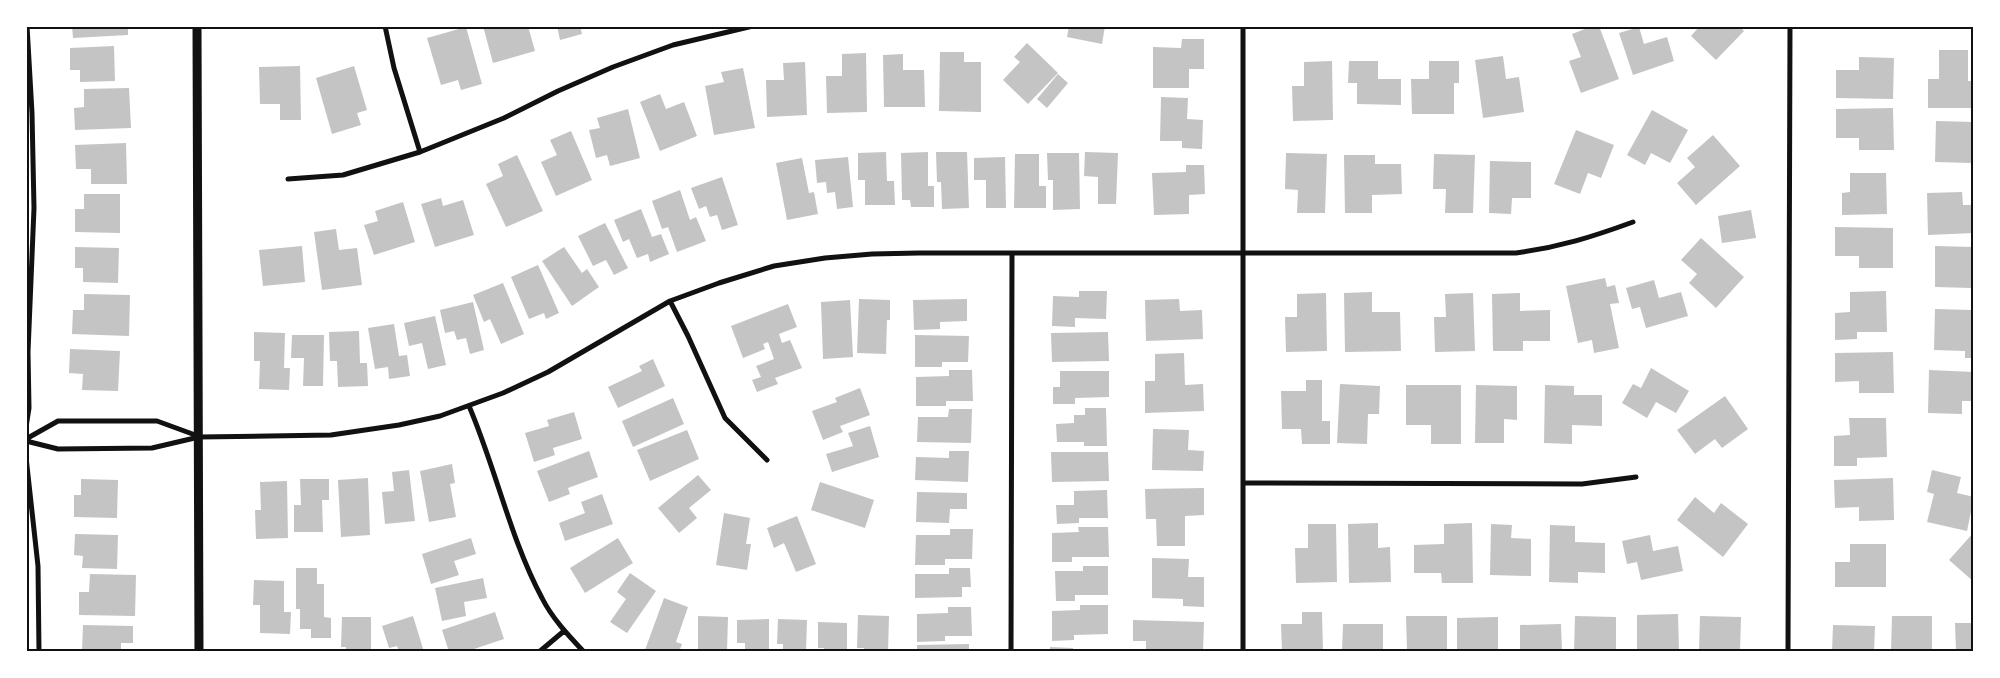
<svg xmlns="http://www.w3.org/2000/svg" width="2000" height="678" font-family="Arial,sans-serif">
<rect width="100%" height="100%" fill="#fff"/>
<path fill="#c4c4c4" d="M72,26H128V35L73,38Z
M483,26H528L535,51L493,63Z
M557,26H580L582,34L560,40Z
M1069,26H1105L1102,44L1067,37Z
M1593,26H1599L1619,79L1581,93L1569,61L1581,57L1572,34Z
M1697,26H1739L1744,31L1716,60L1691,36L1699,27Z
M466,27L482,84L461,90L458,80L441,85L427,38Z
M1639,27L1644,44L1667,37L1674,61L1633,75L1619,33Z
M1182,39H1204V69H1189V88H1153V47L1181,48Z
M1027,43L1058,73L1028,104L1003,80L1020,62L1014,57Z
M114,46L115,81L80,82V70H70V48Z
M1939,50H1968V81H1974V108H1928V79H1939Z
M940,52H964V62H981V112L939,111Z
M866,53L867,112L827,113L826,76H842V54Z
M903,54V70H924L925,107H884L883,55Z
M1503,56L1506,79L1519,77L1524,112L1483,118L1475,60Z
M1859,57L1894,58L1893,99L1836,98V70H1859Z
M1332,61L1333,120L1293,121L1292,86H1304V62Z
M1349,61H1378V79H1401V105L1357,104V83H1348Z
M1429,61H1459V83H1454V114H1412L1411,79H1429Z
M805,62L807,115L767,117L766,80H784L783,63Z
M300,66L301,120H280V104H260L259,67Z
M354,66L367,110L357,113L361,125L332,134L316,78Z
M743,68L755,128L714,135L705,86L724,82L721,72Z
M1058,74L1068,83L1047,108L1037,99Z
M129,88L131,128L75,130L74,108L84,107V89Z
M660,94L666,109L684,102L697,136L660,151L640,102Z
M1161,97L1188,98L1187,119L1203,120L1202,149L1182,148V141H1160Z
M1893,108L1894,150H1859V138H1836V109Z
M628,109L640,158L610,166L607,155L596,158L589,130L600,128L597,118Z
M1652,110L1688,130L1670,163L1651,153L1645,165L1627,155Z
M1936,121L1974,122L1971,163L1935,162Z
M1576,130L1614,145L1601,178L1588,173L1580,194L1554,184Z
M571,131L592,180L556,196L541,162L557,155L550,140Z
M1713,135L1740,166L1696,205L1677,183L1695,167L1687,158Z
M126,143L127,184H91V169H76L75,145Z
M886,152L887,181H894L895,205H865V180H858V153Z
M928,152V186H934V207H911L910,200H902L901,153Z
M936,152H967L969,208L942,209L941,182H937Z
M1085,152L1118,153L1116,204H1098V177L1084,176Z
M1047,153H1079L1080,209L1053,210V180H1048Z
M1286,153L1327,154L1325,213H1297L1298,190L1285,189Z
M1015,154H1039V186H1046V208H1014Z
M1434,154L1475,155L1473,213H1445L1446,189H1433Z
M517,155L543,211L506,227L486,184L503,176L498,164Z
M1344,155H1375V164H1401L1402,194L1372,195V213H1345Z
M848,157L853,207L837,209L835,192L827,193L826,182L817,183L815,160Z
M1005,157L1006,208H986V180H974V158Z
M802,158L809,193L814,192L818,214L787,220L776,163Z
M1490,161L1531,162V198H1512L1511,214L1489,213Z
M1186,165H1204L1205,194L1189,195V214L1154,215L1152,173L1186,172Z
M1850,173H1886L1887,214L1842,215V193L1850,192Z
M722,177L738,225L722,230L717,215L710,217L706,206L699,209L691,188Z
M680,190L690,220L696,217L706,241L677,252L668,227L662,229L652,201Z
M1962,192L1963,205H1974V233L1928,235L1927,193Z
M84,194H120V233L75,232V209H84Z
M441,198L443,206L463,200L474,235L435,247L421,204Z
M403,202L415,242L374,255L364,225L378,221L375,211Z
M641,209L652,237L661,234L669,254L650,262L648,254L637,258L629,239L623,242L614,220Z
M1751,210L1756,238L1722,243L1718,216Z
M605,223L628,268L614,275L606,260L593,266L578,236Z
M1835,227L1893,228V268H1859V256H1835Z
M336,229L339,250L357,248L362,285L322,290L314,232Z
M1701,238L1744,277L1716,308L1689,283L1697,274L1681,260Z
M302,246L305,282L263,286L259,250Z
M1935,246L1974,247L1971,288L1935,287Z
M75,247L119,248L118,283L83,282V268H75Z
M564,247L582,273L587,269L599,287L572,306L542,261Z
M538,265L559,313L546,319L544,313L529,319L511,277Z
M1605,278L1607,287L1615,285L1619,303L1610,304L1619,348L1594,353L1592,340L1578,343L1566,286Z
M1654,280L1659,298L1681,292L1688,316L1646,328L1640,307L1632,309L1626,288Z
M503,283L524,334L501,344L490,319L484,322L473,295Z
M1079,291H1107L1106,319L1075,318V327L1052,326L1053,296L1079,297Z
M1886,291L1887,332H1857V339L1835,340V313L1850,312V292Z
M1372,292V312H1400L1401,351L1345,352L1344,293Z
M1326,293L1327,351L1286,352L1285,317H1297V294Z
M1473,293L1475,351L1435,352L1434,317H1446L1445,294Z
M1520,293V311L1550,310V341H1523V351H1493L1492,294Z
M84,294L130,295L129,336L72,334L73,310H84Z
M859,299L890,300V320H887L886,354L857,353Z
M967,299V321L940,322V329L914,330L913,300Z
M1179,299L1180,311L1202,310L1203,339L1146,341L1145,300Z
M850,300L853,357L823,359L821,302Z
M473,302L484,350L470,354L466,338L457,340L454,331L445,333L440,310Z
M788,304L797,327L779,334L782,343L790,340L802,368L775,378L778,384L757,392L752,380L761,377L756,366L774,359L768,342L763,344L765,349L743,358L731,326Z
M1935,309L1972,310L1974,358H1965V351L1934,350Z
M435,316L446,365L428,369L422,343L409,346L404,323Z
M394,324L399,356L407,355L410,376L389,379L388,367L375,369L368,328Z
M359,331L360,363H367L368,386L338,387L337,361H330L329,332Z
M254,332L285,333L284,368H290L289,390L259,389L260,361H254Z
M1108,332L1109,361L1052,362L1051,333Z
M292,335H324L323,386H303L304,358H291Z
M915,335L969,336L968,362H942V367H915Z
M70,349L120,351L118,391L82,390L83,374L69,373Z
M1893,352L1894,393H1859V381L1835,382V353Z
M1184,353L1185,385L1203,384L1204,411L1145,413V381H1155V354Z
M653,359L665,386L618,408L608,387L642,371L639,366Z
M1651,368L1689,391L1676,413L1656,402L1647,418L1622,403L1633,384L1641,388Z
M949,370H972L973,401H946V406H916V377L949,376Z
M1929,370L1974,372V401H1962V414L1928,413Z
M1060,371H1109V397L1075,398V404H1053V387H1060Z
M1306,380H1322V421H1330V444H1302L1301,429H1282L1281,391H1306Z
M1340,384L1380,386L1379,414H1368L1367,444L1337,443Z
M1406,385H1461V444H1431V425H1406Z
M1476,385L1517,386V420L1504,419V443H1475Z
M1545,385L1574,386V395H1602V426L1572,425V444L1544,443Z
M860,388L870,415L840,426L843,432L823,440L812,411L837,402L835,398Z
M1725,396L1748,429L1722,448L1715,439L1695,454L1677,430Z
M673,398L684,424L633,447L622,421Z
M1085,408H1106L1107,446H1084V442H1057L1056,424L1074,423V415H1085Z
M949,409H972L971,443L917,442L918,417H948Z
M574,412L582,439L553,448L555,455L534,462L525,433L549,426L547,420Z
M1849,418H1886L1887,457L1857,458V466H1834V436L1850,435Z
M870,426L879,457L832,472L826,454L853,446L848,433Z
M1153,429L1189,430L1188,450L1204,451L1203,471L1152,470Z
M687,430L699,459L650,481L637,450Z
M589,451L598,477L568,488L570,494L549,502L537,471Z
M949,451H969L968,482L915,480L916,457L949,458Z
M1051,452H1108L1109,481L1052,482Z
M452,464L455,483L450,484L456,517L429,522L420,471Z
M409,470L415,521L385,524L382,492L394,491L392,472Z
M1932,470L1961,477L1957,493L1974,497L1967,531L1927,522L1934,494L1927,492Z
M698,475L711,490L689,508L697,518L679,533L658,508Z
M368,478L370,535L341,537L338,480Z
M1893,478L1894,520L1859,521V507L1835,508L1834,480Z
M81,479L118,480L117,518L74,517V495H81Z
M300,479H329V500H322L323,532H294V505H301Z
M287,481L288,538L256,539L255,510H261L260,482Z
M820,482L874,500L865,528L811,510Z
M1204,488V515L1185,516V546H1157L1156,519H1146L1145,489Z
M1107,490L1108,518H1079V523L1057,524L1056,505H1074V491Z
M917,492L967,493V509H950L949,523L916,522Z
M602,494L613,524L565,541L559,523L585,513L581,502Z
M1695,497L1714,513L1721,503L1748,524L1723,557L1677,520Z
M724,513L750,518L746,544H751L747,570L716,565Z
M797,516L816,564L796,572L784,543L774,548L767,528Z
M1378,523V548L1390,547L1391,582L1349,583L1348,524Z
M1472,523L1473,583H1442L1441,573H1414V545L1444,544V524Z
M1308,524H1336L1337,582L1296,583L1295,548H1308Z
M1491,524L1512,525L1511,538L1531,539V576L1490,575Z
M1550,525L1575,526V542L1605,543V573L1578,572V583L1549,582Z
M1078,527H1108L1109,557H1072V562H1052V533L1079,532Z
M950,529H973L972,559H945V565H915L916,535H950Z
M1974,532V582L1949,560Z
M75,534L118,535L117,569L82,568L83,556L74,555Z
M1650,535L1653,551L1678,546L1683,571L1641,580L1637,562L1627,564L1622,541Z
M471,538L476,554L454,561L459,575L431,584L422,554Z
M618,538L633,563L585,593L570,568Z
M1850,544H1886V587H1835V562H1850Z
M1152,558L1189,559L1188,577H1204V607L1183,606V599L1152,598Z
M1083,566H1108V595H1075V601H1056L1055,571H1083Z
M296,568H317V584H324V617L331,618V638H311V629H300V609H296Z
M949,568H970L971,587H962V597L915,598V574H949Z
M630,573L656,591L627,633L610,622L626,599L617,592Z
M90,574L136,575L135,616L79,615V592H89Z
M483,578L487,598L464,602L466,616L442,621L435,588Z
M254,580L284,581V612H291L290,634L260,633V605H253Z
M664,598L688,607L676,642L682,644L679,652H650L645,650Z
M1080,605H1108V634L1074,635V640L1052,641V611L1080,610Z
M948,607H971L972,636H945V641L917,642V614L948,613Z
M495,612L504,639L465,652H449L442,630Z
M1302,612H1322L1323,652H1282L1281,624H1302Z
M1678,614L1679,652H1637V615Z
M858,615L889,616L888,652H864V648H857Z
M413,616L424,652H399L397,646L389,648L382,626Z
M698,616L728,617L727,652H698Z
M1406,616H1447V652L1407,651Z
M1575,616L1616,617V652H1574Z
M1700,616L1741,617L1740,652H1699Z
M1892,616H1932V651L1891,652Z
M342,617H371V652H346V647H341Z
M1498,617V651L1457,652V618Z
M769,619V652H745V643H737V620Z
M778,619L807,620L806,652H783V644H777Z
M1133,620L1204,622L1203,652H1146V641H1133Z
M818,622L847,623V652H823L824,648H818Z
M1955,623H1974V652H1956Z
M1343,624H1383V652H1342Z
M1561,624L1562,652H1520V625Z
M83,625L133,626V643H121V652H82Z
M1833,625L1875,626L1874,652H1832Z
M969,644V652H917V645Z
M1050,647L1073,648V652H1050Z"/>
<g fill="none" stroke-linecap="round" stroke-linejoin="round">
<path stroke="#111" stroke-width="5" d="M385,26L394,68L420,152
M1243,26V652
M288,179L343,175L420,152L504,118L558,91L613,67L673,45L753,26
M670,301L688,336L725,418L767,460
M469,406C496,469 510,538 542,598C552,618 568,635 584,652
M26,427L29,408L28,352L34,208L32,113L27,26
M26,439L58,421H157L198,436
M26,441L58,449L152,448L199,437L331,435L399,425L440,416L503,393L548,372L670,301L719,283L774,266L825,258L872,254L919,253H1516C1560,247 1592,237 1633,222
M26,457L38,566L39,652
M1243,483L1582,484L1636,477
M539,652L564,631
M1011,652L1012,253
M1788,652L1790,26"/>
<path stroke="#111" stroke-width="9" d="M197,26L199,652"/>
</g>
<rect width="2000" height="678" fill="none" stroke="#ffffff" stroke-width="55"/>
<rect x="28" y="28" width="1944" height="622" fill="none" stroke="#111" stroke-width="2"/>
</svg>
